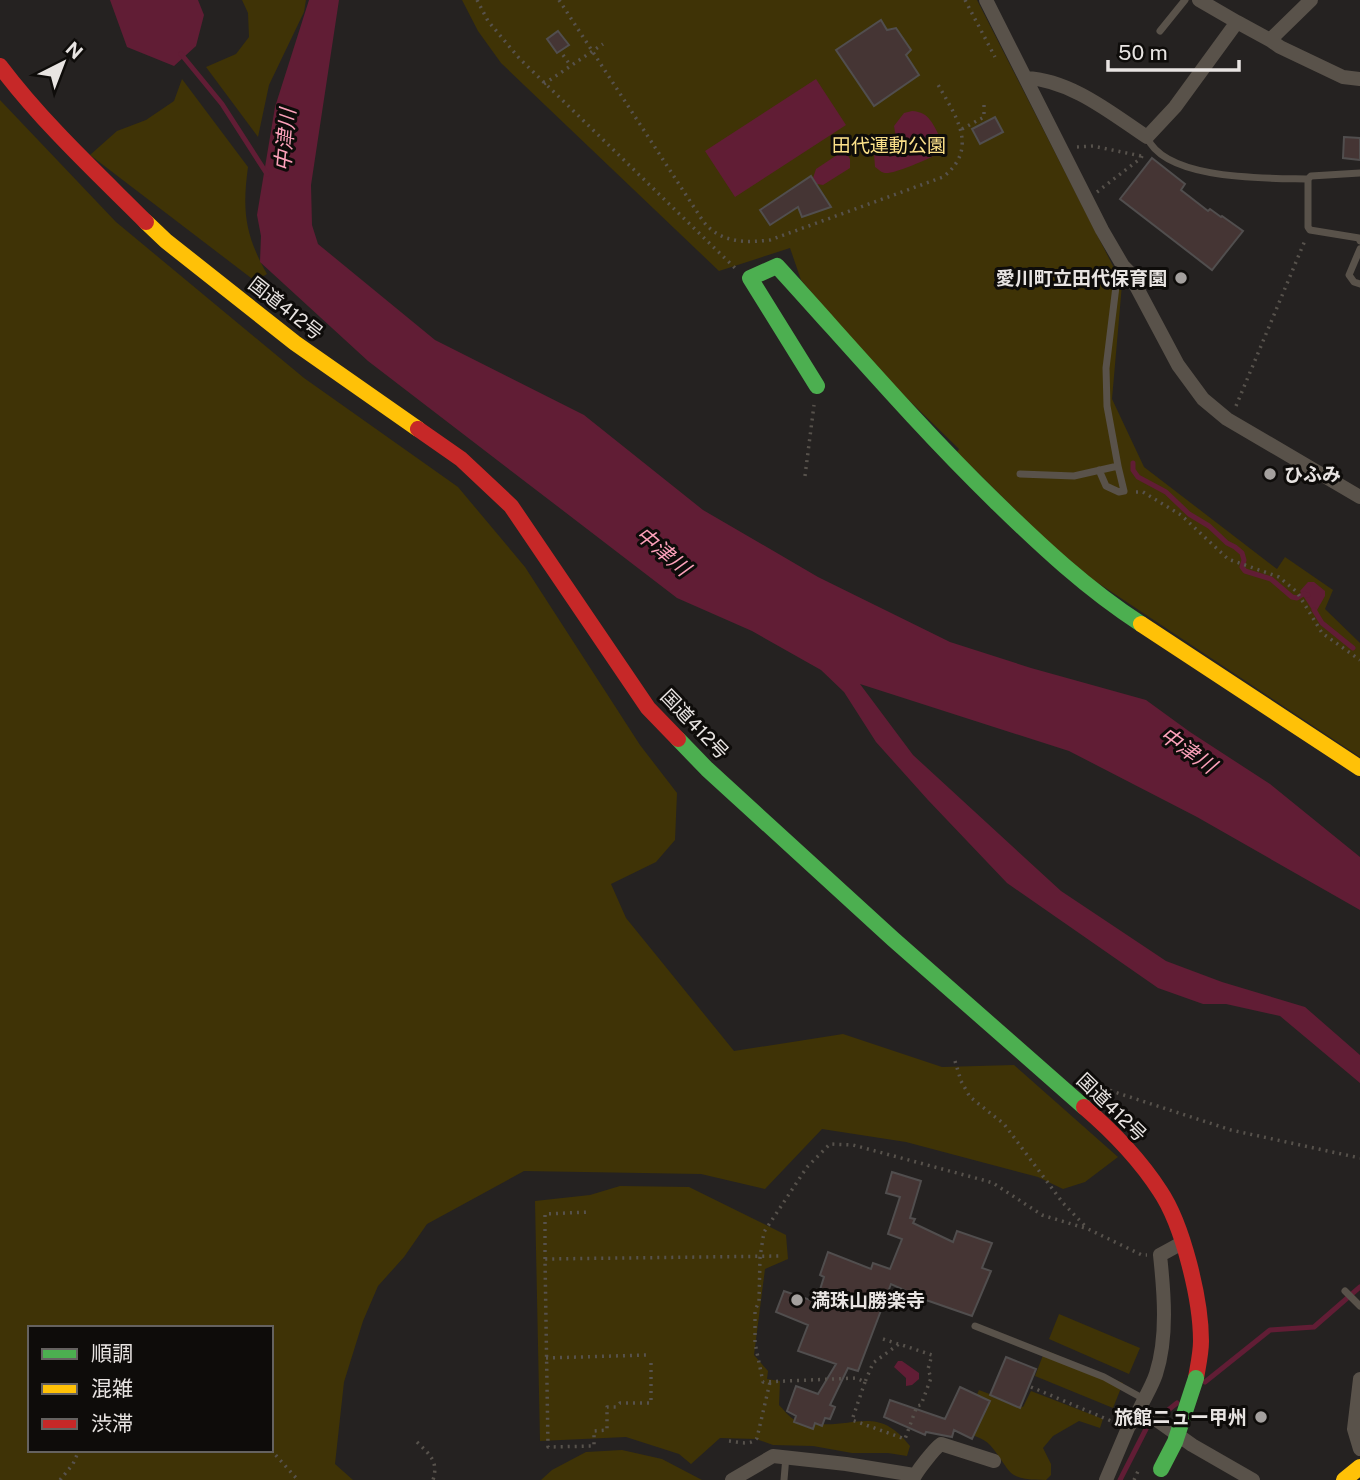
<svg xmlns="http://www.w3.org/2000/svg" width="1360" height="1480" font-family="'Public Sans','Noto Sans JP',sans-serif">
<rect width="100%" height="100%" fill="#252221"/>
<path fill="#3f3306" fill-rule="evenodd" d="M242,0H306L304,12L269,85L258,137L206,67L236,54L249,37L248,13Z
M462,0H977L1113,266L1123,273L1112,399L1144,467L1277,569L1285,557L1333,590L1325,609L1360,643V757L1092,579L1046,540L957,452L959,449L880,372L801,280L790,248L719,271L501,63L478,31Z
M182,79L248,167C242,211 245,235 267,274L255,281L90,155L117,131L146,120L174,101Z
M0,100L116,222L304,378L458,487L525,567L640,745L677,793L675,840L656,862L611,884L626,918L734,1051L843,1034L942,1067L1014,1065L1118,1157L1085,1182L1063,1189L1038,1177L906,1142L822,1129L765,1189L701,1174L524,1171L427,1224L404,1257L378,1286L363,1321L344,1382L335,1464L353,1480H0ZM30,1328H271V1450H30Z
M620,1186L689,1187L786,1235L788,1259L765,1269L754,1355L768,1371L767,1379L780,1381L779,1405C783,1409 789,1417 795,1420C799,1422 806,1422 811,1423C853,1430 877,1403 910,1446L907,1456L888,1453H852L813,1446L773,1445L756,1439L720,1438L691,1464L679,1454L626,1437L540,1441L535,1201L590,1195Z
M1059,1314L1140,1348L1129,1374L1049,1339Z
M1045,1350L1123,1383L1113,1408L1035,1376Z
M979,1390L1023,1407L1031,1391L1103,1419L1100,1428L1079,1421L1053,1436L1043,1448L1051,1464V1475L1046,1480C1004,1480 1013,1472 990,1445C984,1438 969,1434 960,1430Z
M622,1450L662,1459L702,1480H541L552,1470L586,1452Z"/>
<path fill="#611d35" d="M110,0H198L204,15L196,46L174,66L127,47Z
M309,0H339L311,185L312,225L318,244L435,340L584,415L703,510L818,577L950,642L1031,668L1146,700L1190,732L1270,784L1360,857V910L1197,817L1069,751L860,684L913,755L1061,891L1166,961L1222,982L1305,1007L1360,1055V1083L1280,1016L1226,1004H1203L1158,988L1007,883L928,800L876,742L844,692L821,670L752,631L677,598L368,361L260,262L261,236L257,215L275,107Z
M816,79L846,125L735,197L705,151Z
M912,111C930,112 933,125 941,139L940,145L932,157C922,161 895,174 885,173C882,173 878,169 875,167L874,153L884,144H897L894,126L904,113Z
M840,153L847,154L850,159V168L823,185L817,184L813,178L816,169Z
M1308,582H1314L1325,591V596L1317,610L1319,614L1316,616L1300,591Z
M898,1361H902L919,1373V1379L912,1385L906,1386V1378L894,1367Z"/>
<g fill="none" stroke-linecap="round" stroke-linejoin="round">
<path stroke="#611d35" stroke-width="5" d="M181,54L222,104L267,174
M1133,463V470L1138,477L1166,492L1189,514L1209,526L1227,543L1235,547L1242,553L1244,560L1242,567L1245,571L1271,579L1292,597L1297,598L1303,594L1308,595
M1314,610L1322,623L1353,648
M1205,1382L1270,1330L1314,1327L1360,1287
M1120,1480L1147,1427L1177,1403"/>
</g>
<path fill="#453534" stroke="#514e4e" stroke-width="2" d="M881,20L887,30L896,28L911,50L906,55L919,75L874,106L836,50Z
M558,31L569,45L557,53L547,39Z
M995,117L1003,132L980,144L972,129Z
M1344,137L1360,138V160L1343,158Z
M1152,158L1185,184L1181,190L1208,211L1210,209L1221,217L1222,216L1243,231L1212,270L1120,199Z
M811,176L831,207L802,217L798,207L770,225L760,210Z
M892,1172L921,1181L910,1218L915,1219L913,1223L953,1242L957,1231L992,1243L982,1268L991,1271L972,1316L926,1300L891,1284L858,1371L848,1368L830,1405L835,1407L830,1419L825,1418L822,1426L815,1423L813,1429L794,1422L796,1416L787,1411L796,1386L818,1394L836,1364L798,1351L808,1325L776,1312L784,1291L816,1302L824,1277L820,1275L828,1252L871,1269L873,1263L890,1269L902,1239L888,1234L900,1197L886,1193Z
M1006,1357L1036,1369L1020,1408L990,1395Z
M960,1387L990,1401L972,1439L954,1430L952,1437L926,1432L925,1435L884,1417L890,1400L945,1419Z"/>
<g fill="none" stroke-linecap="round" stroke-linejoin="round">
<path stroke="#57524c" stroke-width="3.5" stroke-dasharray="2 5" stroke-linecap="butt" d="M477,0L488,21L519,58L736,269
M559,0L703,221C720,243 745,243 770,240L943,177C981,147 954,114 936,81
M965,0L995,57
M563,55L571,66
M544,84L603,44
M962,129L984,117V102
M1077,147L1093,146L1141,156
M1097,192L1141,158L1144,152
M1236,406L1306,238
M805,476L814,405
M1136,492H1143L1181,515L1228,559L1279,577L1297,592L1322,633L1360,660
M955,1061L961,1081L970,1097L1004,1124L1063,1203L1086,1227
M1090,1084L1231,1130L1360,1158
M545,1259V1214L589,1212
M883,1339L898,1344
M546,1358L647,1355
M651,1363V1403H620L616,1407H607V1430L594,1431V1446L548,1447L545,1259L781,1256
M865,1382L852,1420L905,1439L917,1406L921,1405L931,1378L928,1369L932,1355L899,1344L873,1363L865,1382L856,1378L763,1382L755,1343V1310L759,1302L760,1257L764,1232L807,1167L830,1144L853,1145L983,1180L993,1183L1042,1215L1088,1229L1142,1255H1147
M1031,1387L1116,1423
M729,1441C739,1442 751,1446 757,1438L770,1382
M417,1442C429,1454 439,1461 433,1480
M271,1450L298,1480
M60,1480L73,1464L79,1450
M1134,1480L1139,1469"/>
<path stroke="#59524a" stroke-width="7" d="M1160,31L1185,0
M1147,137C1165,181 1268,178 1308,179L1311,176L1360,173
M1308,179V227L1310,230L1359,238L1360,241
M1360,249L1349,275L1354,282L1360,284
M1099,470L1106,486L1119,492L1124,491L1118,466
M1020,474L1074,476L1118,466L1107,406L1106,368L1118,270L1123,266
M1345,1291L1360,1306
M975,1326L1104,1377L1144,1399
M784,1480L786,1456"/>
<path stroke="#59524a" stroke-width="14" d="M986,0L1102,230L1123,266L1128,271L1178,365L1203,399L1227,419L1360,497
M1237,22L1270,40L1311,0
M1270,40L1280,47L1343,77L1360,79
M1026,78C1071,80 1111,113 1147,137L1175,107L1237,22L1199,0
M1182,1243L1160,1255C1164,1292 1168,1337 1156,1374C1152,1386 1145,1397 1140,1408L1192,1445L1253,1480
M1360,1379L1354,1429L1360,1449
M732,1480L773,1456L846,1464L914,1475
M913,1480C915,1473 935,1448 941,1444L994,1461
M1106,1480L1128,1428L1140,1408"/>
<path stroke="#4caf50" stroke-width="16" d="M817,386L750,278L777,266C849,345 918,426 995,501C1041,546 1087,589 1141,624
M678,739L707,769L893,939L1084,1107"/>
<path stroke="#ffc107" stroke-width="16" d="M146,222L166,241L295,343L418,429
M1141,624L1360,768
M1344,1480L1360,1467"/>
<path stroke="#c62828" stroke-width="16" d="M0,66C43,123 96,172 146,222
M418,429L461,459L511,506L648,708L678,739
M1084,1107C1112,1131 1140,1160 1160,1191C1183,1225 1201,1300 1201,1341C1201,1353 1198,1366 1196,1378"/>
<path stroke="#4caf50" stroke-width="16" d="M1161,1469L1175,1442L1196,1378"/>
</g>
<g fill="#a4a09e" stroke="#0e0c0a" stroke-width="2.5">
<circle cx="1181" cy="278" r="7"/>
<circle cx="1270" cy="474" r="7"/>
<circle cx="797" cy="1300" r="7"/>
<circle cx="1261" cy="1417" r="7"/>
</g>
<g text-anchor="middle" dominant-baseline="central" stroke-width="6" stroke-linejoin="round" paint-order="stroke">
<g font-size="19" fill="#fbe089" stroke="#0e0c0a">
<text x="889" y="145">田代運動公園</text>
</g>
<g font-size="19" font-weight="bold" fill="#e8e4e2" stroke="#0e0c0a" text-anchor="end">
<text x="1167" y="278">愛川町立田代保育園</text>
<text x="1284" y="474" text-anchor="start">ひふみ</text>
<text x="811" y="1300" text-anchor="start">満珠山勝楽寺</text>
<text x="1247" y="1417">旅館ニュー甲州</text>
</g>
<g font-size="19" fill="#e8e4e2" stroke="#0e0c0a">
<text transform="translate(286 308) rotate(38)">国道412号</text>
<text transform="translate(695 724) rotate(46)">国道412号</text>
<text transform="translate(1112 1107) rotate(44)">国道412号</text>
</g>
<g font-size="21" font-style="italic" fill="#fca1ba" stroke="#0e0c0a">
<text transform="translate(285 140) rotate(-85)">中津川</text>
<text transform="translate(663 551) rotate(40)">中津川</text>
<text transform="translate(1188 750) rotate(35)">中津川</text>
</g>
</g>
<rect x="28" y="1326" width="245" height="126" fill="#0e0c0a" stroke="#656260" stroke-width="2"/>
<rect x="42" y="1349" width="35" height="10" fill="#4caf50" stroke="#656260" stroke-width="2"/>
<text x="91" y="1361" font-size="21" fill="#e8e4e2">順調</text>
<rect x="42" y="1384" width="35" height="10" fill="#ffc107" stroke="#656260" stroke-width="2"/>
<text x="91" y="1396" font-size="21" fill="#e8e4e2">混雑</text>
<rect x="42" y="1419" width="35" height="10" fill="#c62828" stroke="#656260" stroke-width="2"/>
<text x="91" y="1431" font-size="21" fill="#e8e4e2">渋滞</text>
<g transform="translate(63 63) rotate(42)" stroke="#0e0c0a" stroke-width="5" paint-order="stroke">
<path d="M0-5L12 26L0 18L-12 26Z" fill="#e8e4e2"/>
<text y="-10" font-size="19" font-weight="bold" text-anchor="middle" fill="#e8e4e2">N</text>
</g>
<path d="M1108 60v10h131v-10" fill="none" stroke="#e8e4e2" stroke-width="3.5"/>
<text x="1118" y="60" font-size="21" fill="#e8e4e2" stroke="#0e0c0a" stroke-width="5" paint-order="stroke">50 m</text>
</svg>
